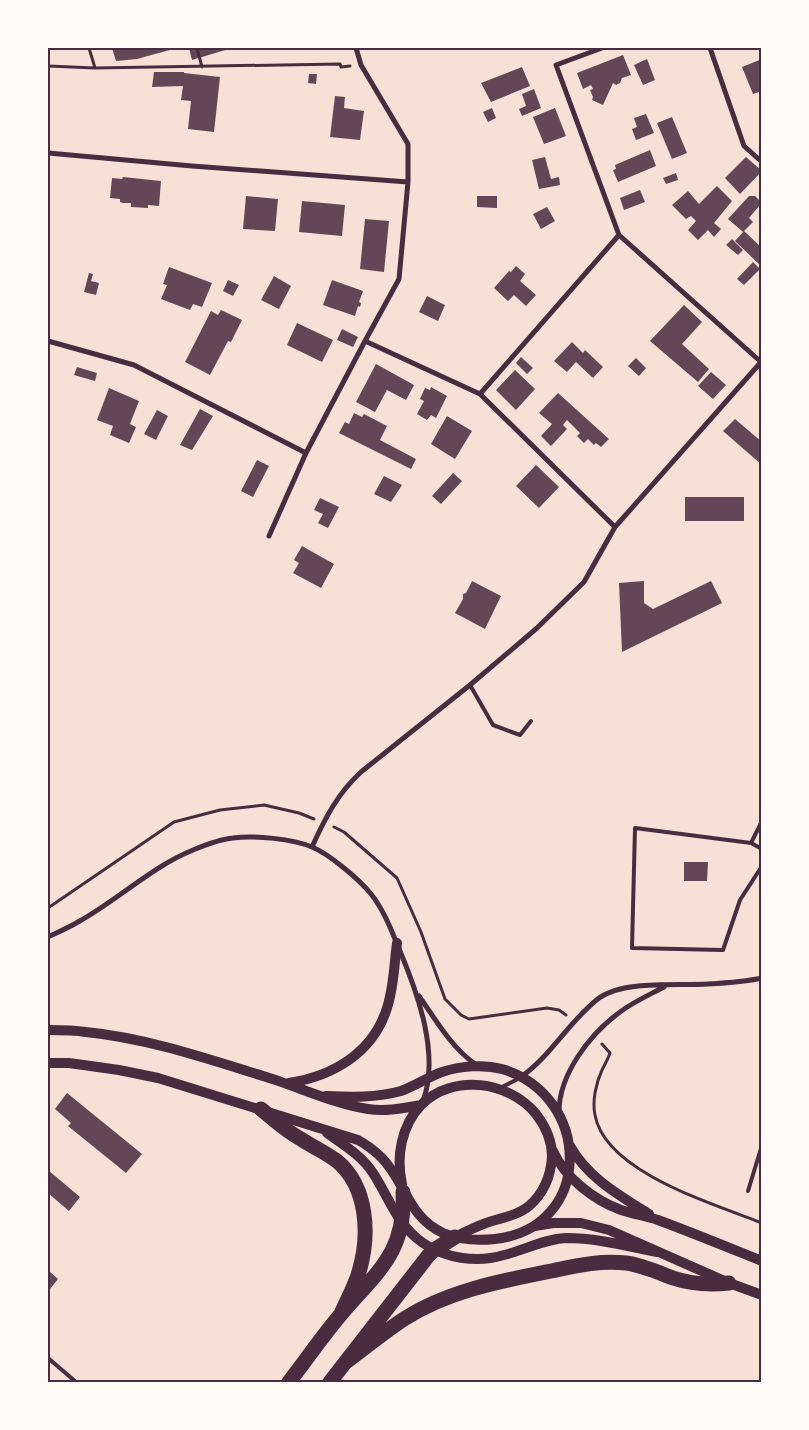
<svg xmlns="http://www.w3.org/2000/svg" width="809" height="1430" font-family="Signika,sans-serif">
<rect width="100%" height="100%" fill="#f7e1d7"/>
<path fill="#644757" d="M112,48H177L137,59L116,61Z
M189,48H232L192,60Z
M623,55L631,75L622,78L620,83L616,85L613,83L603,105L592,100L593,97L590,90L593,89L591,85L583,89L577,73Z
M647,59L655,80L643,85L634,65Z
M762,59V91L753,94L742,67Z
M522,67L530,86L491,102L481,83Z
M154,72H184V73L220,77L214,132L188,129L191,101L181,100L183,86L152,87Z
M309,74H317L316,84L308,83Z
M534,89L541,108L522,116L519,109L526,106L522,94Z
M335,96L345,97L344,108L364,111L360,140L330,137Z
M492,108L496,118L488,122L483,112Z
M555,108L566,136L544,144L533,117Z
M646,114L654,133L636,140L632,129L637,127L634,118Z
M672,117L687,153L672,159L657,123Z
M650,150L656,166L618,182L613,170L616,169L615,165Z
M545,157L551,179L559,177L560,185L539,189L532,160Z
M746,157L762,171L740,194L725,178Z
M676,173L678,180L666,184L663,178Z
M123,177L161,181L159,206L148,205V208L131,207V203H123L120,202V199L110,198L112,178L122,179Z
M717,186L732,201L714,223L721,229L714,237L708,230L698,240L688,230L696,221L691,216L686,219L672,205L688,191L699,204Z
M640,190L645,202L624,210L620,198Z
M246,196L278,199L275,231L243,229Z
M477,196H497V208L477,207Z
M749,196H755L759,200V206L749,218L753,222L743,232L728,219Z
M302,201L345,205L342,236L299,232Z
M547,207L555,221L541,229L533,214Z
M365,219L389,221L384,272L360,269Z
M744,231L762,248V267L735,241Z
M732,239L743,250L738,255L726,245Z
M753,262L760,269L744,285L737,279Z
M516,266L525,274L520,281L536,295L526,306L514,295L508,301L494,288L509,271L511,272Z
M169,267L212,283L202,307L193,304L190,310L161,299L167,285L163,284Z
M89,273L93,274L91,281L99,283L96,295L84,292Z
M274,276L291,286L279,309L261,300Z
M228,280L239,285L233,296L223,291Z
M332,280L363,291L359,302L361,303L360,307L358,306L355,316L323,305Z
M427,296L445,305L438,321L419,312Z
M684,305L702,322L682,344L709,369L698,382L650,341Z
M221,310L242,320L231,342L228,341L210,375L185,362L211,311L218,315Z
M297,323L333,340L322,362L287,345Z
M342,329L358,337L353,347L337,340Z
M572,342L583,353L585,350L603,367L593,378L576,362L567,372L554,361Z
M521,357L533,368L527,374L516,363Z
M636,358L646,368L639,376L628,366Z
M376,364L414,385L406,400L387,390L375,412L356,402Z
M77,367L97,373L95,381L74,375Z
M515,370L535,389L516,410L496,390Z
M711,372L726,385L713,399L698,386Z
M431,387L447,396L436,418L431,415L427,420L417,414L424,401L420,399L425,388L430,390Z
M109,388L139,401L130,424L136,427L129,443L110,435L113,426L97,420Z
M558,393L609,439L601,447L596,443L594,445L588,439L584,443L577,436L580,433L567,420L563,425L567,429L551,446L541,436L552,424L539,413Z
M200,409L213,416L192,450L180,445Z
M157,410L168,416L156,440L144,434Z
M354,413L362,417L364,414L387,426L380,440L416,459L411,469L339,433L345,422L349,424Z
M447,416L472,431L455,459L431,444Z
M735,419L762,442V465L723,431Z
M257,460L269,466L253,497L241,491Z
M536,465L559,487L539,508L516,486Z
M453,473L462,481L441,504L432,496Z
M384,476L402,485L391,502L374,494Z
M685,497H744V521H685Z
M320,498L339,507L328,528L318,523L323,514L314,510Z
M302,546L334,564L321,588L293,573L299,563L294,560Z
M472,581L501,596L485,629L455,613L463,599V594L466,593Z
M644,581V603L653,609L711,581L722,603L622,652L619,583Z
M684,862H708L707,881H684Z
M67,1093L142,1154L126,1173L68,1126L71,1123L55,1109Z
M48,1170L80,1197L69,1211L48,1193Z
M48,1270L58,1279L50,1289L48,1286Z"/>
<g fill="none" stroke-linecap="round" stroke-linejoin="round">
<path stroke="#4a2c40" stroke-width="3" d="M89,48L95,68
M197,48L202,67
M48,66L95,68L340,64L341,67L350,66
M334,827L344,832L397,878L421,932L445,999L461,1015L469,1019L547,1008L559,1010L566,1015
M48,908L174,822L220,810L264,805L299,813L314,819
M602,1044L610,1053C608,1059 605,1064 602,1070C596,1083 592,1101 595,1115C605,1172 714,1204 762,1223"/>
<path stroke="#4a2c40" stroke-width="4" d="M470,685L493,725L520,735L531,721
M762,821L751,843L762,849
M751,843L635,828L632,948L723,950L740,900L762,866
M500,1088L518,1079
M748,1191L762,1145
M48,1358L76,1382"/>
<path stroke="#4a2c40" stroke-width="5" d="M602,48L556,65L619,235L761,362
M710,48L744,146L762,162
M48,153L192,166L408,182
M48,341L134,365L306,453
M365,341L480,394L615,527
M480,394L619,235
M269,536L306,453L365,341L399,279L408,182V144L361,65L356,48
M312,847C325,818 338,793 361,772L470,685L537,628L584,582L615,527L762,361
M48,937C58,932 68,928 78,922C118,900 151,867 193,850C205,845 221,839 233,838C254,835 293,839 312,847C329,854 359,879 371,894C384,910 392,932 400,951C418,994 440,1055 423,1101
M419,996C436,1020 451,1047 475,1064
M521,1077C552,1055 569,1021 599,998C624,980 677,986 708,984C726,983 744,982 762,978
M559,1112C559,1074 590,1034 620,1012C633,1002 649,995 664,987"/>
<path stroke="#4a2c40" stroke-width="10" d="M48,1030C60,1030 73,1030 86,1032C146,1038 205,1058 263,1076C297,1086 334,1104 368,1109C386,1112 404,1108 421,1105
M48,1063H69L119,1070L158,1078L358,1140C367,1145 375,1151 382,1158C406,1183 408,1217 443,1233C460,1240 477,1241 495,1239C594,1228 593,1096 502,1069C483,1064 460,1066 442,1072C428,1077 415,1086 401,1091C376,1098 351,1097 326,1096
M289,1083C333,1076 373,1053 387,1008C394,987 394,965 397,943
M327,1133C344,1145 362,1156 373,1173C390,1199 396,1224 423,1243C446,1259 478,1263 504,1255C525,1250 544,1239 566,1238C597,1238 627,1246 657,1252
M570,1146C588,1178 619,1195 649,1214
M553,1151C565,1178 594,1200 621,1210C633,1214 646,1216 658,1220C693,1233 727,1247 762,1261
M402,1184C396,1157 401,1126 421,1105C453,1073 509,1081 536,1114C546,1127 552,1140 552,1156C551,1175 544,1193 529,1206C517,1216 500,1218 486,1223C475,1227 465,1232 455,1237
M535,1226L553,1223H581L609,1230L729,1283L762,1295"/>
<path stroke="#4a2c40" stroke-width="15" d="M261,1109C274,1120 286,1131 301,1139C313,1147 325,1152 337,1161C368,1187 370,1235 359,1272C355,1286 347,1300 341,1314
M346,1362C365,1348 384,1332 404,1319C447,1291 501,1281 551,1271C575,1266 600,1260 626,1263C642,1265 657,1272 673,1278C691,1284 710,1285 729,1283
M289,1382C307,1359 323,1335 342,1313C378,1271 406,1252 403,1192
M330,1382L428,1256L434,1250L455,1237"/>
</g>
<rect width="809" height="1430" fill="none" stroke="#fffaf5" stroke-width="98"/>
<rect x="49" y="49" width="711" height="1332" fill="none" stroke="#4a2c40" stroke-width="2"/>
</svg>
